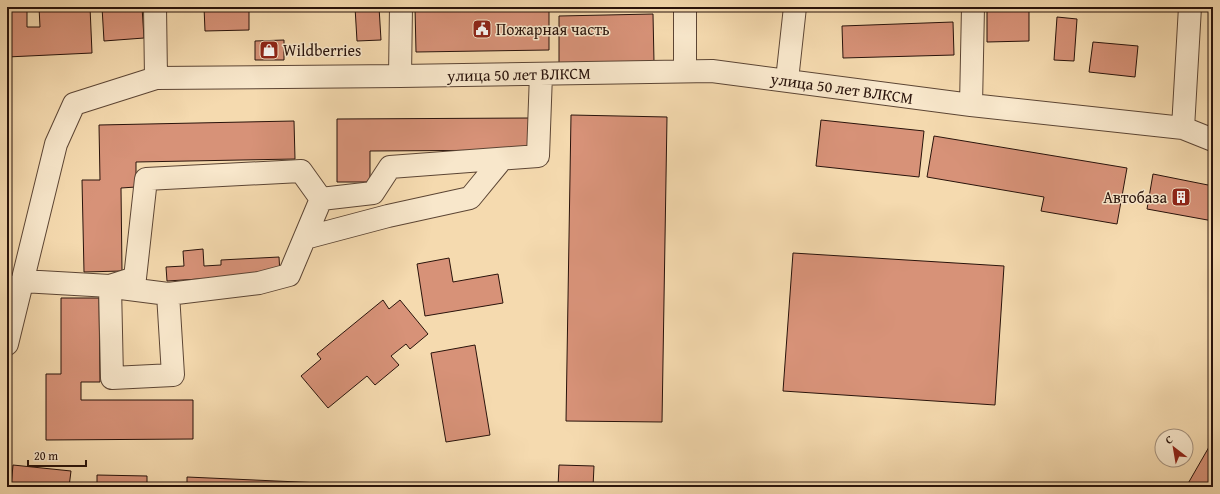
<svg xmlns="http://www.w3.org/2000/svg" width="1220" height="494" font-family="'Gentium Book Plus',serif">
<rect width="100%" height="100%" fill="#f5daaf"/>
<filter id="stains"><feTurbulence type="fractalNoise" baseFrequency=".005" numOctaves="4"/><feColorMatrix values="0 0 0 0 .2 0 0 0 0 .09 0 0 0 0 .02 0 0 0 .5 -.17"/></filter>
<radialGradient id="worn" r=".72"><stop offset=".6" stop-color="#630" stop-opacity="0"/><stop offset="1" stop-color="#630" stop-opacity=".3"/></radialGradient>
<path fill="#d79278" stroke="#29130b" d="M7,7H27V27H40L39,7H90L92,53L7,57Z
M102,7H142L144,38L104,41Z
M204,7H249V30L205,31Z
M355,7H379L381,40L357,41Z
M415,7H549V50L416,52Z
M987,7H1029V41L987,42Z
M653,14L654,62L559,63V16Z
M1057,17L1077,19L1074,61L1054,60Z
M953,22L954,55L843,58L842,26Z
M284,40V60H255V41Z
M1093,42L1138,46L1135,77L1089,72Z
M571,115L667,117L662,422L566,421Z
M531,118V150L370,151V182H337V119Z
M821,120L924,131L919,177L816,166Z
M294,121L295,159L136,162V187L121,188L122,271L84,272L82,180H100L99,125Z
M934,136L1127,168L1117,224L1041,211L1044,197L927,177Z
M1153,174L1213,186V221L1147,209Z
M203,249L204,266L221,265V260L279,257L280,274L167,281L166,267L184,266L183,251Z
M793,253L1004,266L995,405L783,391Z
M449,258L453,282L498,274L503,303L425,316L417,264Z
M61,298H99L100,382H81V400H193V439L46,440V374H61Z
M383,300L389,309L400,300L428,334L410,349L406,344L391,356L399,365L375,385L367,376L328,408L301,376L321,359L317,354Z
M475,345L490,435L446,442L431,353Z
M1213,440V487H1186Z
M13,465L71,471L69,487H11Z
M559,465L594,466L593,487H558Z
M97,475L147,476V487H97Z
M187,477L321,483V487H187Z"/>
<g fill="none" stroke-linecap="round" stroke-linejoin="round">
<defs>
<path id="minor" d="M155,7L156,78
M685,7V71
M400,76L401,7
M787,80L795,7
M971,105L973,7
M1183,128L1190,7
M305,238L388,216L470,198L502,159
M22,281L110,286L112,378L173,375L168,294
M110,286L135,278L146,179L301,171L321,199L373,193L390,167L538,156L541,74
M113,287L168,294L259,283L289,275L321,199
M7,344L56,144L74,104L156,78L400,76L712,71L971,105L1183,128L1213,140"/>
</defs>
<use href="#minor" stroke="#5c4534" stroke-width="24"/>
<use href="#minor" stroke="#f8e7cb" stroke-width="22"/>
</g>
<defs>
<symbol id="civic-square" viewBox="-11 -11 22 22"><rect x="-9" y="-9" width="18" height="18" rx="4" fill="#8f2418" stroke="#f8e7cb"/><path d="M-.6-6.5H3V-4.5H.6V-3L4-1V1h2V6H-6V1h2V-1L-.6-3ZM-1.2 2.5V6h2.4V2.5Z" fill="#fff"/></symbol>
<symbol id="shop-square" viewBox="-11 -11 22 22"><rect x="-9" y="-9" width="18" height="18" rx="4" fill="#8f2418" stroke="#f8e7cb"/><path d="M-5-2.5h2.3a2.7 3.5 0 0 1 5.4 0H5L5.5 6h-11ZM-1.5-2.5h3a1.5 2.3 0 0 0-3 0Z" fill="#fff"/></symbol>
<symbol id="building-square" viewBox="-11 -11 22 22"><rect x="-9" y="-9" width="18" height="18" rx="4" fill="#8f2418" stroke="#f8e7cb"/><path d="M-4-6H4V6H1V3H-1V6H-4ZM-2.5-4.3h1.7v1.8h-1.7ZM.8-4.3h1.7v1.8H.8ZM-2.5-1h1.7V.8h-1.7ZM.8-1h1.7V.8H.8Z" fill="#fff"/></symbol>
</defs>
<g fill-rule="evenodd">
<use href="#civic-square" x="471" y="18" width="22" height="22"/>
<use href="#shop-square" x="258" y="39" width="22" height="22"/>
<use href="#building-square" x="1170" y="186" width="22" height="22"/>
</g>
<g text-anchor="middle" dominant-baseline="central" stroke-width="3" stroke-linejoin="round" paint-order="stroke">
<g font-size="16" fill="#29130b" stroke="#f8e7cb" text-anchor="start">
<text x="496" y="29">Пожарная часть</text>
<text x="283" y="50">Wildberries</text>
<text x="1167" y="197" text-anchor="end">Автобаза</text>
</g>
<g font-size="16" fill="#29130b" stroke="#f8e7cb">
<text transform="translate(519 74) rotate(-1)">улица 50 лет ВЛКСМ</text>
<text transform="translate(842 88) rotate(8)">улица 50 лет ВЛКСМ</text>
</g>
</g>
<rect width="1220" height="494" fill="none" stroke="#f5daaf" stroke-width="24"/>
<rect x="8" y="8" width="1204" height="478" fill="none" stroke="#29130b" stroke-width="2"/>
<rect x="12" y="12" width="1196" height="470" fill="none" stroke="#29130b"/>
<g transform="translate(1174 448) rotate(329)"><circle r="19" fill="#f8e7cb" stroke="#a5927e"/>
<path d="M0-3L7 15L0 10L-7 15Z" fill="#8f2418"/>
<text y="-6" font-size="11" font-weight="bold" text-anchor="middle" fill="#29130b">С</text>
</g>
<path d="M28 460v6h58v-6" fill="none" stroke="#29130b" stroke-width="2"/>
<text x="34" y="460" font-size="12" fill="#29130b" stroke="#f8e7cb" stroke-width="3" paint-order="stroke">20 m</text>
<rect width="100%" height="100%" filter="url(#stains)"/>
<rect width="100%" height="100%" fill="url(#worn)"/>
</svg>
